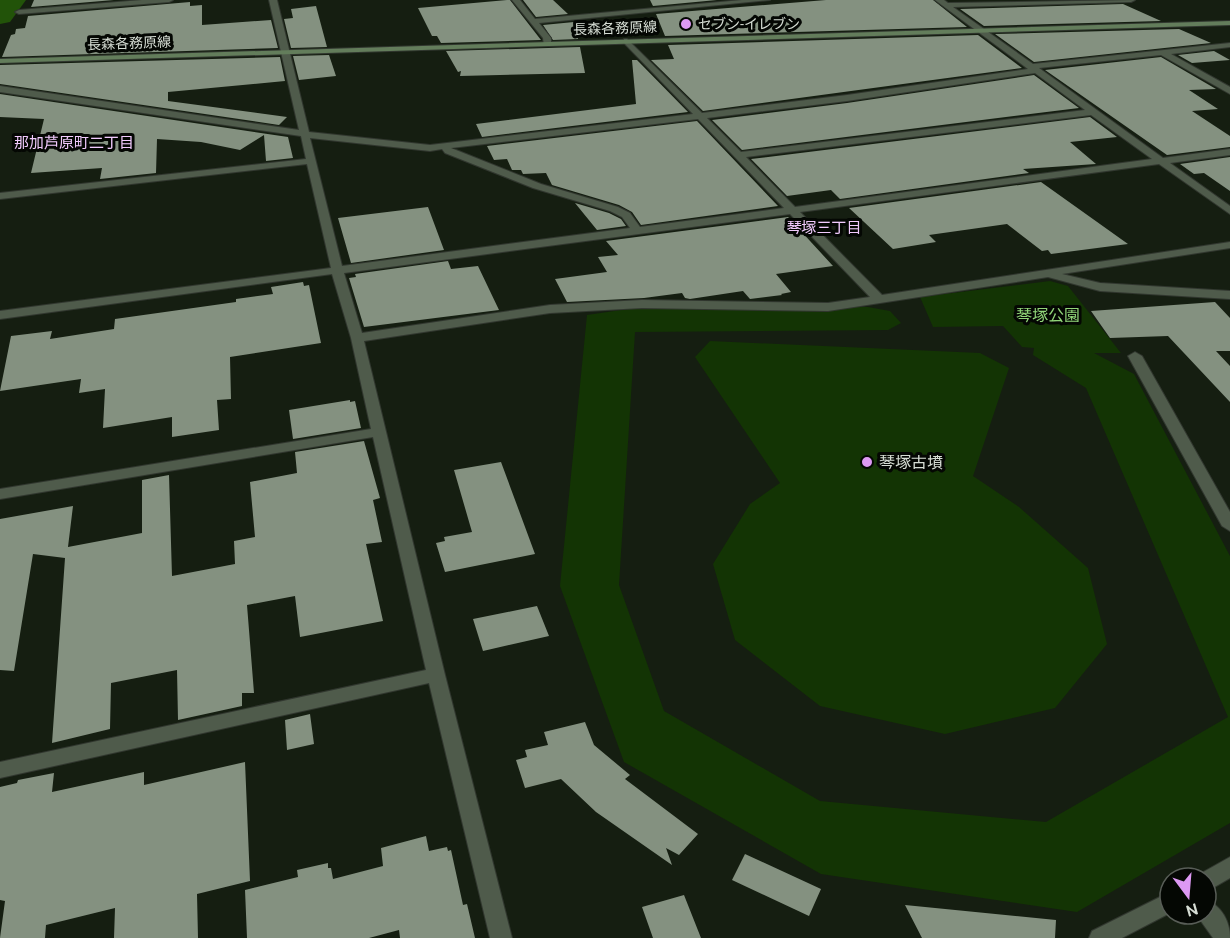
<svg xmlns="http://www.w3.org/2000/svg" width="1230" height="938" font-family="Ubuntu,'Noto Sans JP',sans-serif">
<rect width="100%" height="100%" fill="#151e11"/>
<path fill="#133404" d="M1050,281L1068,286L1121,353H1094L1134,374L1230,556V823L1077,912L821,874L624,762L560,586L587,315L642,307H868L890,311L901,323L888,330L635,332L619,585L664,711L820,801L1046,822L1228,717L1086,388L1033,355L1034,348L1022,347L1003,326L933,327L920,297Z
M710,341L980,353L1009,368L973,476L1019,507L1088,568L1107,644L1055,708L945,734L820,706L735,640L713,564L750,504L780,483L695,357Z"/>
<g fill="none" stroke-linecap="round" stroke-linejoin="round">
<path fill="#225309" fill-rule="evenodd" d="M0,0H26L10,22L0,24Z"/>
</g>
<path fill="#849180" d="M34,0H114L31,7Z
M507,0H510L541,40L441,43L437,36H432L418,8Z
M523,0H553L568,14L536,17Z
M650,0H717L653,6Z
M826,0H933L967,27L665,36L656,14Z
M190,2V6L202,5V25L271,20L278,48L2,57L11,35L15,34L16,29L25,28L28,16Z
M1123,4L1161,21L984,26L960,9Z
M316,6L327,47L291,48L284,19L293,18L291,9Z
M574,22L578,39L553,40L543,25Z
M1179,29L1211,43L1034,62L995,34Z
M978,35L1022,68L703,111L651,60L674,59L668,45Z
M580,47L585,73L460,76L461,71L458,72L446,51Z
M1214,51L1230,60L1192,63L1178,55Z
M329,55L336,76L299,80L293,56Z
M280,57L285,81L168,92V101L287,117L279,125L0,84V65Z
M1161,57L1216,89L1189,90L1218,109L1192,111L1230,136V147L1167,155L1045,70Z
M632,60H637L688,112L482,137L476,124L636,104Z
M1034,75L1079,108L742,150L712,120L847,103Z
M0,94L288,137L293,158L266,161L264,135L240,150L201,142L157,139L156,173L100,179L102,168L31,173L44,119L0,117Z
M1090,117L1117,137L1070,142L1096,164L1023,169L1029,173L840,199L831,190L787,196L751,159Z
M697,121L778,206L641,225L632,212L619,205L552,185L546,173L523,174L521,170H512L507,159L494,160L487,146Z
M1230,157V191L1204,173L1194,174L1180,164Z
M1041,182L1128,244L1051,254L1048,250L1042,251L1007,224L929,235L936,242L893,249L849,208Z
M575,203L609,213L621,219L626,226L597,230Z
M428,207L444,250L351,263L338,218Z
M788,217L833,266L776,274L791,292L781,294L782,295L750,299L743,291L690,299L685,298L682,293L644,298L567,302L555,279L607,272L598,257L618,255L606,241Z
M448,261L451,269L478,266L499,310L364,327L349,278L356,277L355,274Z
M303,282L304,286L309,285L321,343L230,357L231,399L217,400L219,430L172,437V417L103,428L105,389L79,393L81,379L0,391L11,336L52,331L50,339L114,329L115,319L236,302V299L273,294L271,287Z
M1215,302L1230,318V351H1216L1230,366V402L1168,336L1110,338L1091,311Z
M350,400V402L355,401L361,428L293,439L289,410Z
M364,441L380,498L373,500L382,542L366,544L383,621L300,637L295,596L247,605L254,693H242V706L178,720L177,670L111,683L110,729L52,743L65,558L33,554L14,671L0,670V519L73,506L68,547L142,533V480L169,475L172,576L235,564L234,541L255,537L250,482L297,473L295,452Z
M501,462L535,554L445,572L436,543L445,541L444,537L472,532L454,470Z
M537,606L549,636L483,651L473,619Z
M310,714L314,744L287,750L285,720Z
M585,722L594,745L630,775L625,779L698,834L679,855L666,848L672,865L596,812L561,779L525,788L516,760L527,757L525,750L548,745L544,732Z
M245,762L250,881L197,894L198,938H114L115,908L46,925L45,938H0L5,901L0,900V787L17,783L18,780L54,773L52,792L144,772V785Z
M426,836L429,851L447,847L448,851L451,850L463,905L467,904L475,938H400L399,930L369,938H247L245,890L298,877L297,870L328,863V868H331L333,879L383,866L381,848Z
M745,854L821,889L809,916L732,880Z
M684,895L701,938H653L642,907Z
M905,905L1056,920L1055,938H922Z"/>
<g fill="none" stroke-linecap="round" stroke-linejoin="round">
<defs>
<path id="minor" d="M142,0H173L169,2L19,14L15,12L19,10Z
M269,0H277L309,132L430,145L693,114L624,43V39H627L702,113L847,95L1028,69L935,0H944L948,3L1135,0L1131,2L953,7L1033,64L1230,43V47L1171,54L1230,87V94L1161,55L1039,68L1163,158L1230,149V155L1170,163L1230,206V214L1159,164L800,212L882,295L1230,242V248L1062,274L1100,283L1230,291V299L1100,291L1048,277L828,311L642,308L550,313L364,341L445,675L512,938H490L429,683L0,778V762L426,670L373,437L0,499V489L371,429L351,338L332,274L0,319V311L331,268L307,164L0,199V193L306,159L301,136L0,92V86L299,130ZM1035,73L1085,110L741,152L707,118L847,101ZM1091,115L1152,159L795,207L746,157ZM698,119L784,208L640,227L630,213L618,207L541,184L451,148ZM310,138L430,151L442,149L445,153L533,188L610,211L622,217L630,228L342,266ZM790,214L870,297L828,303L642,300L550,305L362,333L344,273Z
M512,0H520L535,19L742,0H770L539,23L551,38V44L547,46H544L543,38Z
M1135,352L1142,356L1230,512V531L1222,526L1128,356Z
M1230,857V878L1206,892V878H1197L1198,875Z
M1170,892V913L1122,938H1089L1092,931Z
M1206,900C1222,906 1230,922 1230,938H1213L1198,917L1197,914H1206Z"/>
<path id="secondary" d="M1230,21V25L0,63V59Z"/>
</defs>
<use href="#minor" stroke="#31372f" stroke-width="2"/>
<use href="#secondary" stroke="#31372f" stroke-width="2"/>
<use href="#minor" fill="#4f5b4b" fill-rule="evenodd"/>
<use href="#secondary" fill="#637d5b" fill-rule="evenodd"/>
</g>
<g fill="#dd99f3" stroke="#040703" stroke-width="2">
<circle cx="686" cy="24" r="6"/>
<circle cx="867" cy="462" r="6"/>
</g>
<g text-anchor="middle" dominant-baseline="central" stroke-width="6" stroke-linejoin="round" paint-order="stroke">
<g font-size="14" fill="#d6ddd4" stroke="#040703" text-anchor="start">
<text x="698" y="24">セブン-イレブン</text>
</g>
<g font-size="14" fill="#d6ddd4" stroke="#040703">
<text transform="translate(615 28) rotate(-2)">長森各務原線</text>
<text transform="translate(129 43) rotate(-2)">長森各務原線</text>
</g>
<g font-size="15" fill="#f1cafd" stroke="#040703">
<text x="74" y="142">那加芦原町二丁目</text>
<text x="824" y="227">琴塚三丁目</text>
</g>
<g font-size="16" fill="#91d679" stroke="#040703">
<text x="1048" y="315">琴塚公園</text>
</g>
<g font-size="16" fill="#d6ddd4" stroke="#040703" text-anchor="start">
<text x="879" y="462">琴塚古墳</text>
</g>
</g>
<g transform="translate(1188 896) rotate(164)"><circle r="28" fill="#040703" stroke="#585d57" stroke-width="1.5"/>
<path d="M0-4.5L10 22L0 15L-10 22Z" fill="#dd99f3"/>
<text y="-9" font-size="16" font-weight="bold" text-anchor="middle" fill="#d6ddd4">N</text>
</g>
</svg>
